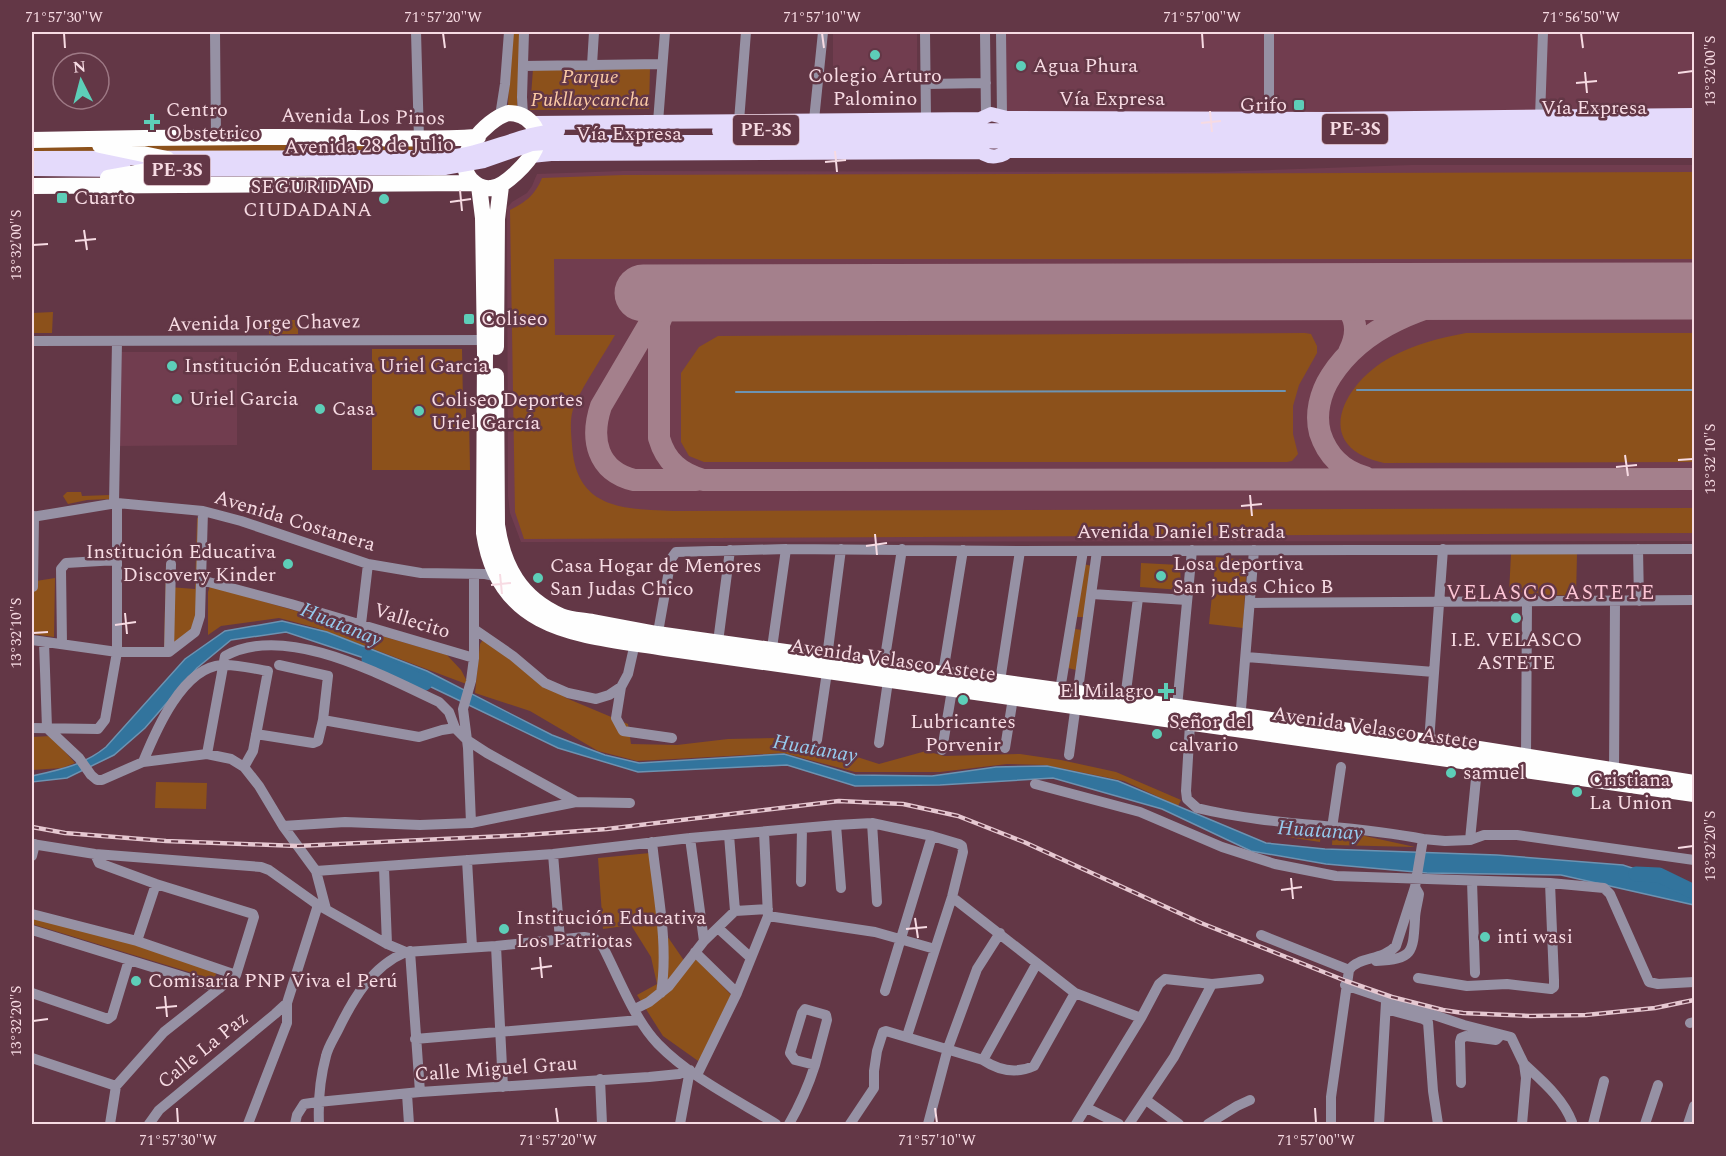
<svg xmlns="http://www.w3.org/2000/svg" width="1726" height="1156" font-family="Spectral,serif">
<rect width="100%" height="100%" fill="#633746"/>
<path fill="#713d4f" d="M833,32H917V78H833Z
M997,32H1694V125L998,127Z
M1411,165H1694V541L521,542L510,513L508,496L507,208L512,202L527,193L532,186L537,174L623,171L1213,172Z
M117,352H237V445L116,446Z"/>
<path fill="#8c511b" d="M511,32H521L517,106H508Z
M650,67L649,109L530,110L533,69Z
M446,143L445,151L32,152V145Z
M1694,172V259H554L555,335H615C602,358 586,380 575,404C569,417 571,431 572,445C576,509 622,509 674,511L1694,508V533L524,539L515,512L510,210C526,202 535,195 542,178L623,175Z
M53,312L52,333H32V313Z
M269,320H298V334H269Z
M1305,333L1311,334L1317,346V353L1299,385L1293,406V434L1298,454L1292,461L1287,462H704L689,456L681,442V373L699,347L718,336Z
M1466,333H1694V462L1384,463C1309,447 1344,382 1391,357C1415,344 1440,338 1466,333Z
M372,349H462L463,403H466V419H469L470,470H372Z
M67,492H81L82,496L110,495V499L87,500L68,504L63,496Z
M197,518L203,519L198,632L164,647L166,563H169V587L195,589Z
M1511,554H1577L1576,596L1509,593Z
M1216,557L1247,560L1243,628L1209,624Z
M1141,563L1180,565L1181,590L1140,587Z
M1083,564L1092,566L1085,617H1076Z
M55,578L54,637L32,634V594L34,593L36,581Z
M210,586L447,655L461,670L469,685L317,628L279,618L221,626L208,635V592Z
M1075,629L1082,630L1076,670L1068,668Z
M484,638L566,698L628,724L631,744L677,745L728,739L780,738L823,746L879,764L926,751L944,756L1020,754L1061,760L1116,772L1181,800L1178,806L1124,781L1045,765L1007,764L940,772H855L784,753L637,761L598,751L530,711L475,693L480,644Z
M51,736L75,763L62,768L32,770V737Z
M156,782L207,783L206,809L155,808Z
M1289,821L1322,826L1320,842L1287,837Z
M1333,829L1415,847L1332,845Z
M650,853L663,930L685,962L697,959L732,996L701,1063L663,1036L637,995L657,984L651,957L631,925L603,929L598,858Z
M32,915L137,943L215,971L216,975L212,979L32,924Z"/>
<path fill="#32749d" stroke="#6d93b2" stroke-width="1.5" d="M282,621L327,632L427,671L552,735L605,755L639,763L784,754L855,775L932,776L996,767L1047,766L1118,781L1266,843L1325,849L1497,855L1623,865L1694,888V905L1561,875L1427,873L1326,864L1251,851L1162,809L1053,778L940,785L855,786L787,765L638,772L558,748L402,673L364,658L286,632L231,640L197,668L145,728L114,755L67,778L32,782V776C59,770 84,765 106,747L185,659L225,631Z"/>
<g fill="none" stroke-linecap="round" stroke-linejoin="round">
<path stroke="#6d93b2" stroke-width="2" d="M1357,390H1694
M736,392L1285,391"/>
<path stroke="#32749d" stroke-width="15" d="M369,659L425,683
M1636,874L1659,875L1694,892"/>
<path stroke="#a4808c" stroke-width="22" d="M703,292L687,294L670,303L664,311L659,324V438C666,462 680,473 703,480L1694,479
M1311,292C1345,296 1366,318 1349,352
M662,312L651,321L601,406C590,439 597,471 634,480H696
M1365,477C1343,471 1327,455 1320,433C1315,414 1320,393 1331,376C1366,322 1426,307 1485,291"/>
<path stroke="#a4808c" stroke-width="57" d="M643,293L1694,291"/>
<path stroke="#9691a4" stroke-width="10" d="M215,32L216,137
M416,32L419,139
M925,32L926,119
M985,32L986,115
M1001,32L1002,115
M1269,32V118
M592,65L594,32
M523,66L662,64
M926,84L986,83
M500,116L505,84L509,32
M523,116L522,97L524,32
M1540,117L1543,32
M814,120L823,32
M739,121L746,32
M658,122L665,32
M32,341L490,340
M114,503L117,342
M32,517L117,503L203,511L241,521L368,564L421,573L485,574L500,577
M1638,549L1639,601
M201,580L291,604L474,658
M33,587L34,516
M1092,594L1187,600
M1250,603L1694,600
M361,624L368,564
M474,629L513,656L545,683L568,693L596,699L609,695L621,687L628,674L635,643
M657,638L671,559L676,552L786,549L1020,551L1694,549
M32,640L117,652H169L195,632L200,616L203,511
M44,642L47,728L79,758L91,775L97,780H102L143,762L207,754L231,759L244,767L259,786L283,826L316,871L326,909
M718,642L730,550
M62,644L61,569L66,563L117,560
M772,648L786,549
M169,652L171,564
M827,657L841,549
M1246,657L1434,672
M883,670L902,549
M943,673L963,550
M1000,681L1020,551
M621,687L616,718L623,731L672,738
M1060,690L1083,551
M1125,699L1138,598
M1177,707L1192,550
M323,720L419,737L442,730L455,728L467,740L487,753L576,802L630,803
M1240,721L1254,550
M1190,724L1186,791L1187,799L1197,808C1271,826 1349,824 1423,839
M32,728L98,729L105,720L117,652V503
M256,734L313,743L318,741L323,720L328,676L279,665
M817,740L827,672
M1429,742L1443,549
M879,743L888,681
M1005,748L1013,698
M942,750L952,690
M207,754L225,656C286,622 383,676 439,702L449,712L455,728
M1069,755L1097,551
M1526,756L1527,601
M143,762C156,730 183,667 222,665C237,664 254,669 268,671L253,751L244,767
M1614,776L1615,601
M1035,784L1140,812L1222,847L1275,864L1336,876L1550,883L1604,888L1610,894L1649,982L1658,984L1694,982
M471,823L468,748L463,709L471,681L474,658V574
M872,823L877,902
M836,825L841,888
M283,826L345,822L420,825L471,823L576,802
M1332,828L1341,767
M729,835L735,911
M690,838L704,941
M1470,840L1484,835H1517L1694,860
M652,842C657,891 669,944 661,993
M32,844L95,854L261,867L269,870L318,905L387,944L406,952L496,946L584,937L595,939L603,947C619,978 634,1019 658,1044C690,1077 737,1100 776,1124
M95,854L99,863L156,884L253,914L254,917L236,975L164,1032L116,1086L110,1124
M553,854L560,940
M32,856L35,844
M467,860L472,947
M384,868L387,944
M316,871L553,854L690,838L836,825L872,823L932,836L885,991
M1472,881L1475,973
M801,882L802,828
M952,897L1075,993L1141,1018
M32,914L137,941L236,975
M768,916L875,932L935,949
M718,928L751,958
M32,930L220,988
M1261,935L1349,970
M137,941L156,884
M496,946L503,1087
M410,951L420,1092
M695,952L737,993
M1376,961C1413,959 1413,953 1415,919C1415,911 1418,902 1419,894L1415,887
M1418,978L1467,986L1507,984L1551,989L1554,987V980L1550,883
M1345,985L1464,1025L1511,1037L1524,1064L1526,1078L1522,1124
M32,993L108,1019L112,1016L129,960
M635,1009L649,1002L669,986L704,941L735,911L768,909
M1386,1009L1423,1019L1428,1022L1433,1091L1438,1124
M1690,1023L1694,1022
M907,1036L952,897L963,852L962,846L959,844L932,836
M415,1039L640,1020
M32,1058L116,1086
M983,1060C998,1070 1016,1074 1034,1066L1075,993
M1524,1064C1542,1081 1563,1098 1572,1122
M697,1075L737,993L768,916L764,832
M600,1079L602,1124
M1461,1083L1460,1042L1461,1038L1466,1036L1496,1040L1499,1037
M407,1094L409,1124
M1146,1100L1179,1124
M1087,1108L1119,1124
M149,1124L159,1110L275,1014L287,1003L318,905
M248,1124L287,1023V1003
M295,1124L297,1115L304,1104L318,1102L420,1092L649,1077L679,1074L690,1070L680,1124
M319,1124C318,1101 320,1078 326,1056C328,1047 334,1038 338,1030C353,999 372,966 406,952
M789,1124C800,1105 808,1087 815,1065L827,1020L826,1015L805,1009L802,1013L790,1053L795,1060L815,1065
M850,1124L874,1088V1071L877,1051L883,1032L886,1031L983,1060L1037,963
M928,1124L948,1048L977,969L1000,933
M1076,1124L1141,1018L1159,984L1165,979L1212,984L1259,979
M1129,1124L1174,1057L1212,984
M1208,1124L1237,1106L1250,1100
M1331,1124V1097L1349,970C1359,956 1382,961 1396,946L1415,887L1423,839L1445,841L1470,840L1478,758
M1379,1124L1386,1002
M1593,1124L1604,1081
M1645,1124L1658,1085
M1688,1124L1694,1106"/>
<path stroke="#e4dafb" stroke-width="14" d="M532,123L980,119L991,114L1007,118L1328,119L1694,115
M719,131L1694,128
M559,142L1694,140
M976,147C987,161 1004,159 1014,144
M1009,151H1694
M531,156L551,154L980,152
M32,158L445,157
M32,169L125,170
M145,170L444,168"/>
<path stroke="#fefefe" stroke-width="16" d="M508,113C527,113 544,129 535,149C529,162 505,187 491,188C484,189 476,185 471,180C451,157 486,120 508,113Z
M32,140C118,138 205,137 291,137C353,137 416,141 478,137
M100,145L167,159
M108,178L153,170
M32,186L474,183
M479,186L483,218L485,352L484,533C499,634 583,635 665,648L1694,794
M496,347L497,219L501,186
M496,376L497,525C503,566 520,598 561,616C570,620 583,620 593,622C614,626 636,630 657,634L1479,749L1694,783"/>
<defs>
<path id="rail" d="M32,827L65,833L166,841L297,846L525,835L607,829L839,801L903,804L958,816L1024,842L1201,923L1346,981L1392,997L1443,1010L1463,1013L1530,1016L1586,1015L1655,1008L1694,1000"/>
</defs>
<use href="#rail" stroke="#e6c8d1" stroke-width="4.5"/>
<use href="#rail" stroke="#633746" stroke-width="2" stroke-dasharray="7" stroke-linecap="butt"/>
<path stroke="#e4dafb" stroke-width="14" d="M445,157C485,155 518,133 558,131
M444,168L484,161L532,144L559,142"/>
</g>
<path fill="none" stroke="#f7dbe3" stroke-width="2" d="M64,33L65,48M443,33L445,48M822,33L824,48M1202,33L1203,48M1581,33L1583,48M1585,72L1587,93M1678,73L1693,71M1576,83L1597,81M1210,111L1212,132M1201,123L1221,121M835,151L837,172M825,162L846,160M460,190L462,211M450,202L471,199M84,230L87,250M75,241L96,239M33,245L48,244M1625,455L1628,476M1678,460L1693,459M1616,467L1637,465M1250,495L1252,516M1241,506L1262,504M875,534L877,555M866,546L887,543M500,574L502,594M491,585L511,583M125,613L127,634M115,625L136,622M33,633L48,632M1678,848L1693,846M1291,878L1293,899M1281,890L1302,887M915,918L918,938M906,929L927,927M540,957L542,978M531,969L552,966M165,996L167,1017M156,1008L177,1006M33,1021L48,1019M177,1108L178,1123M556,1108L558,1123M935,1108L937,1123M1315,1108L1316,1123"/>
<g fill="#5dceb8" stroke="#633746" stroke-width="2">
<circle cx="875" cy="55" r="6"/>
<circle cx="1021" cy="66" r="6"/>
<rect x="1293" y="99" width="12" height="12" rx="3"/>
<path d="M149 113h6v6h6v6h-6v6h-6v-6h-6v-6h6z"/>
<rect x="56" y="192" width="12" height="12" rx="3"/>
<circle cx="384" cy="199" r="6"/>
<rect x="463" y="313" width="12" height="12" rx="3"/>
<circle cx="172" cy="366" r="6"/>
<circle cx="177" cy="399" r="6"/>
<circle cx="320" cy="409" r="6"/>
<circle cx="419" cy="411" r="6"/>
<circle cx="288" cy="564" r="6"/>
<circle cx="1161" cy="576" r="6"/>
<circle cx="538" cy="578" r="6"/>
<circle cx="1516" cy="618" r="6"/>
<path d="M1163 682h6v6h6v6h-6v6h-6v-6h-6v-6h6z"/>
<circle cx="963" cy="700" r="6"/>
<circle cx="1157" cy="734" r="6"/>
<circle cx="1451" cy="773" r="6"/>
<circle cx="1577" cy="792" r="6"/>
<circle cx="504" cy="929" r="6"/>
<circle cx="1485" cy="937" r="6"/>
<circle cx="136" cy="981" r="6"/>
</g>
<g text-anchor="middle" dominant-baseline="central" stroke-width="5" stroke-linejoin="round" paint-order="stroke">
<g fill="#633746" stroke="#cbaab4" stroke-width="1.5">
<rect x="1322" y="114" width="66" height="30" rx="4.5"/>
<rect x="733" y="115" width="66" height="30" rx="4.5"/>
<rect x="144" y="155" width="66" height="30" rx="4.5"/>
</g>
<g font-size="18" font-weight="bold" fill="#f7dbe3">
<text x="1355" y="129">PE-3S</text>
<text x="766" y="130">PE-3S</text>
<text x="177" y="170">PE-3S</text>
</g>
<g font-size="20" fill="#f7dbe3" stroke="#633746" text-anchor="start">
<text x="1033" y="66">Agua Phura</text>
<text x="875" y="76" text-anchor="middle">Colegio Arturo<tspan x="875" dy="23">Palomino</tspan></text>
<text x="1287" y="105" text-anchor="end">Grifo</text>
<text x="166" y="110">Centro<tspan x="166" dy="23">Obstetrico</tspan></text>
<text x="372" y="187" text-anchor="end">SEGURIDAD<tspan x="372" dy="23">CIUDADANA</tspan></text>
<text x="74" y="198">Cuarto</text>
<text x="481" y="319">Coliseo</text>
<text x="184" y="366">Institución Educativa Uriel Garcia</text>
<text x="189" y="399">Uriel Garcia</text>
<text x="431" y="400">Coliseo Deportes<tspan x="431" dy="23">Uriel García</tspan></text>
<text x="332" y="409">Casa</text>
<text x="276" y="552" text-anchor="end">Institución Educativa<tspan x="276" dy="23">Discovery Kinder</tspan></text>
<text x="1173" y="564">Losa deportiva<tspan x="1173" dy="23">San judas Chico B</tspan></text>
<text x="550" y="566">Casa Hogar de Menores<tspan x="550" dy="23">San Judas Chico</tspan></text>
<text x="1516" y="640" text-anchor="middle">I.E. VELASCO<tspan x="1516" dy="23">ASTETE</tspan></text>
<text x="1154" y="691" text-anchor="end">El Milagro</text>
<text x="963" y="722" text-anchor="middle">Lubricantes<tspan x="963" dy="23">Porvenir</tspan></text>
<text x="1169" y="722">Señor del<tspan x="1169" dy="23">calvario</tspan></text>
<text x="1463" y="773">samuel</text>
<text x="1589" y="780">Cristiana<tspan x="1589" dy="23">La Union</tspan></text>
<text x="516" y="918">Institución Educativa<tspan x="516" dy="23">Los Patriotas</tspan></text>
<text x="1497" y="937">inti wasi</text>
<text x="148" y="981">Comisaría PNP Viva el Perú</text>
</g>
<g font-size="20" font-style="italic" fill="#fbcaa5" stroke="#633746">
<text x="590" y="77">Parque<tspan x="590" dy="23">Pukllaycancha</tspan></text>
</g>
<g font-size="20" fill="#f7dbe3" stroke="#633746">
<text x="1112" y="99">Vía Expresa</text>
<text x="1594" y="108">Vía Expresa</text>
<text transform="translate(363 117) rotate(1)">Avenida Los Pinos</text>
<text x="629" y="134">Vía Expresa</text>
<text transform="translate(369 146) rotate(-1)">Avenida 28 de Julio</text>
<text transform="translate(264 323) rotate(-1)">Avenida Jorge Chavez</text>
<text transform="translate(295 521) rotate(17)">Avenida Costanera</text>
<text x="1181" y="532">Avenida Daniel Estrada</text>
<text transform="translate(412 621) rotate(17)">Vallecito</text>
<text transform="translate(893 660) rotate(8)">Avenida Velasco Astete</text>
<text transform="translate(1375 728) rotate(8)">Avenida Velasco Astete</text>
<text transform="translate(203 1050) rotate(-39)">Calle La Paz</text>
<text transform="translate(496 1069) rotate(-4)">Calle Miguel Grau</text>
</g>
<g font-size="21" letter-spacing="1.5" fill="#fcc5d5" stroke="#633746">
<text x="1551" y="593">VELASCO ASTETE</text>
</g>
<g font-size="21" font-style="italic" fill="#96caed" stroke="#633746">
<text transform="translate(341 625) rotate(22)">Huatanay</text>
<text transform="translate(815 749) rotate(10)">Huatanay</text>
<text transform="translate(1320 831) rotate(4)">Huatanay</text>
</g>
</g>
<rect width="1726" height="1156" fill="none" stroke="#633746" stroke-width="66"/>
<g transform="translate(81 81) rotate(354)"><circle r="28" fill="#633746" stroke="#9e7985" stroke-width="1.5"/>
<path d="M0-4.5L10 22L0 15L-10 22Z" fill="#5dceb8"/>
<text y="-9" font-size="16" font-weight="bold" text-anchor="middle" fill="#f7dbe3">N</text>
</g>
<rect x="33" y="33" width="1660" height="1090" fill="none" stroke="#f7dbe3" stroke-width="2"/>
<g font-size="15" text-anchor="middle" fill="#f7dbe3">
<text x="64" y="22">71°57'30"W</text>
<text x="443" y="22">71°57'20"W</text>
<text x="822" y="22">71°57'10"W</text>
<text x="1202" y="22">71°57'00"W</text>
<text x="1581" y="22">71°56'50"W</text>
<text transform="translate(1710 71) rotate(-90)" y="5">13°32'00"S</text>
<text transform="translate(16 245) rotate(-90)" y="5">13°32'00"S</text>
<text transform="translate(1710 459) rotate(-90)" y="5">13°32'10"S</text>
<text transform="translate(16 633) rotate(-90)" y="5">13°32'10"S</text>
<text transform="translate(1710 846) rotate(-90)" y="5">13°32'20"S</text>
<text transform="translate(16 1021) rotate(-90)" y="5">13°32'20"S</text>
<text x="178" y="1145">71°57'30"W</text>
<text x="558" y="1145">71°57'20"W</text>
<text x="937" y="1145">71°57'10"W</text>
<text x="1316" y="1145">71°57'00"W</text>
</g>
</svg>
